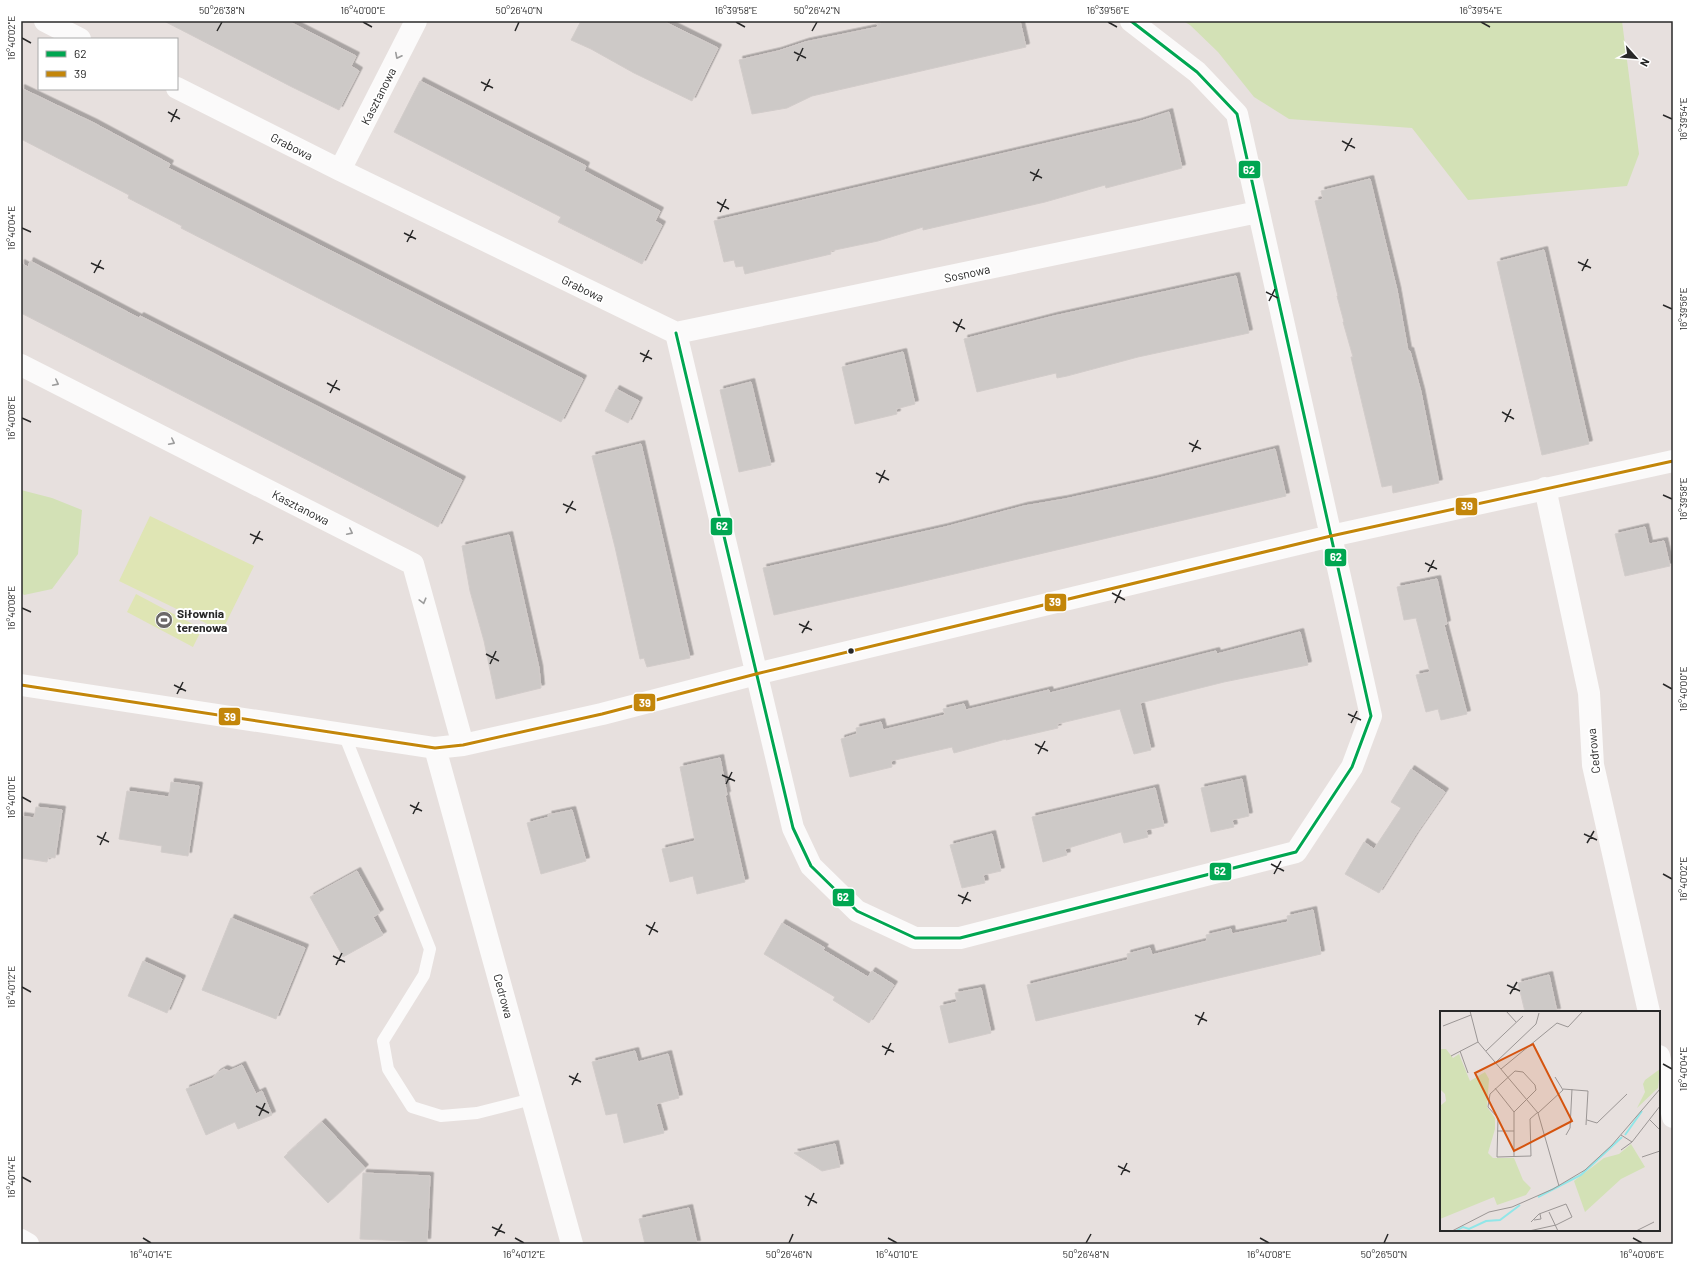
<svg xmlns="http://www.w3.org/2000/svg" width="1694" height="1265" font-family="Barlow,sans-serif">
<defs>
<filter id="shadow"><feDropShadow dx="3.5" dy="-3.5" stdDeviation="0" flood-color="#0004"/></filter>
</defs>
<rect width="100%" height="100%" fill="#e7e0de"/>
<path fill="#d3e1b6" d="M1183,21H1622L1639,154L1627,186L1468,200L1412,128L1289,119L1254,97L1218,52L1190,25Z
M21,490L52,498L82,510L78,554L52,589L24,595L21,592Z"/>
<path fill="#dfe5b4" d="M150,516L254,566L222,631L119,581Z
M136,594L202,629L193,647L127,612Z"/>
<path fill="#cdc9c7" stroke="#d2ccca" filter="url(#shadow)" d="M164,21H288L356,56L351,66L359,71L339,110L292,87Z
M581,21H663L718,48L692,101L634,73L591,49L571,40Z
M892,21H1020L1026,47L812,96L787,108L752,114L739,60L778,51L805,42L878,27L877,24Z
M420,81L586,166L584,171L660,211L655,221L662,225L642,264L558,222L561,217L394,132Z
M21,88L94,123L170,164L168,168L583,379L561,422L181,228L182,226L128,198L129,195L21,139Z
M1169,112L1182,168L1106,188L1105,185L1045,202L923,230V227L878,241L830,251L831,254L745,274L743,266L736,267L734,260L724,262L714,221L1138,122Z
M1370,179L1397,290L1408,351H1410L1421,392L1439,483L1393,493L1392,485L1382,487L1351,357H1353L1343,322H1344L1337,296H1338L1315,201L1323,199L1321,191Z
M1544,250L1589,444L1542,455L1497,262Z
M30,261L139,318L140,316L462,480L438,527L21,313V263L28,267Z
M1236,276L1249,333L1138,357L1067,376L1057,378L1056,373L977,392L964,339L1054,316Z
M903,352L915,404L896,409L897,414L855,424L842,367Z
M751,382L771,465L739,472L720,390Z
M616,389L639,401L628,423L605,411Z
M641,444L690,658L647,667L644,658L640,659L615,547L592,456Z
M1275,449L1286,496L899,587L774,615L763,568L945,527L1024,506L1065,499L1155,479Z
M1645,527L1649,544L1664,541L1670,566L1625,576L1615,534Z
M509,535L539,668L541,688L496,699L484,641L470,591L462,546Z
M1437,579L1447,624L1444,625L1467,714L1441,720L1438,709L1426,712L1416,675L1430,672L1416,618L1404,620L1397,587Z
M1300,632L1308,665L1224,682L1140,703L1151,750L1134,754L1120,709L1057,724L1058,728L1006,740V739L954,753L952,747L891,761L892,767L850,777L841,739L857,734L856,728L881,722L883,730L945,715L943,709L964,704L966,710L1049,690L1050,693L1216,651L1217,654Z
M720,758L727,795H725L745,882L697,894L693,876L670,882L662,849L695,841L680,767Z
M1411,769L1445,792L1416,834L1379,893L1345,874L1364,842L1374,849L1401,808L1391,802Z
M1242,779L1249,816L1232,820L1234,827L1211,832L1201,788Z
M171,782L199,786L188,856L161,852L162,846L119,839L127,791L169,797Z
M1155,788L1164,826L1146,830L1148,837L1124,843L1121,832L1065,849L1067,855L1043,862L1032,817Z
M36,807L62,810L55,858L48,857L47,862L21,858V816L34,818Z
M572,810L586,861L541,874L527,823L549,817L548,815Z
M992,834L1001,871L983,875L985,883L962,888L950,845Z
M357,871L380,913L373,917L383,935L343,957L310,897Z
M1313,910L1321,954L1036,1021L1027,985L1128,960L1127,954L1150,948L1152,955L1207,941L1206,935L1231,929L1232,934L1288,922L1287,916Z
M231,918L305,948L276,1019L202,990Z
M782,923L825,948L823,950L868,977L872,971L894,985L869,1023L833,1000L835,997L764,954Z
M143,961L182,979L167,1013L128,996Z
M1549,975L1557,1012H1525L1518,983Z
M981,988L991,1033L949,1043L940,1006L957,1002L955,993Z
M635,1051L638,1062L668,1054L679,1098L656,1104L664,1133L624,1143L617,1113L606,1115L592,1062Z
M242,1065L256,1094L262,1091L272,1115L238,1129L235,1122L206,1135L186,1089L213,1078L217,1073L224,1069L229,1071Z
M322,1122L365,1168L328,1203L284,1157Z
M835,1144L840,1167L822,1171L794,1153Z
M363,1173L430,1176L427,1242L360,1239Z
M689,1208L697,1244H645L639,1219Z"/>
<g fill="none" stroke-linecap="round" stroke-linejoin="round">
<path stroke="#fbfafa" stroke-width="12" d="M344,734L430,949L424,975L383,1041L388,1069L412,1107L441,1116L477,1113L532,1099"/>
<path stroke="#fbfafa" stroke-width="22" d="M45,21L80,39
M177,88L340,170L676,333
M340,170L416,21
M676,333L793,828L811,866L857,911L915,938H960L1296,852L1352,767L1371,716L1237,114L1197,72L1131,21
M676,333L1258,212
M21,365L413,564L463,745
M1545,488L1589,693L1593,765L1649,1012
M21,685L435,748L463,745L602,714L756,674L1331,536L1673,461
M435,748L572,1244
M1659,1056L1673,1117
M21,1240L28,1244"/>
<defs>
<path id="bus-1" d="M676,333L793,828L811,866L857,911L915,938H960L1296,852L1352,767L1371,716L1237,114L1197,72L1131,21"/>
<path id="bus-2" d="M21,685L435,748L463,745L602,714L756,674L1331,536L1673,461"/>
</defs>
<use href="#bus-1" stroke="#fff" stroke-width="6"/>
<use href="#bus-2" stroke="#fff" stroke-width="6"/>
<use href="#bus-1" stroke="#00a651" stroke-width="3"/>
<use href="#bus-2" stroke="#c3860a" stroke-width="3"/>
</g>
<defs><path id="oneway-chevron" d="M-2-3.5L2.5 0L-2 3.5" fill="none" stroke-width="1.6" stroke-linecap="round" stroke-linejoin="round"/></defs>
<g stroke="#9c9c9c">
<use href="#oneway-chevron" transform="translate(398 56) rotate(117)"/>
<use href="#oneway-chevron" transform="translate(56 383) rotate(27)"/>
<use href="#oneway-chevron" transform="translate(172 442) rotate(27)"/>
<use href="#oneway-chevron" transform="translate(350 532) rotate(27)"/>
<use href="#oneway-chevron" transform="translate(423 601) rotate(75)"/>
</g>
<path fill="none" stroke="#282828" stroke-width="1.5" d="M363,22L372,27M736,22L745,27M1108,22L1117,27M1481,22L1490,27M217,31L222,22M515,31L519,22M812,31L817,22M22,38L31,43M794,52L806,58M797,61L803,48M481,82L493,88M484,91L490,79M168,112L180,119M1663,115L1672,119M171,122L177,109M1342,141L1355,148M1345,151L1352,138M1030,172L1042,178M1033,181L1039,169M717,202L729,209M720,212L726,199M22,228L31,232M404,233L416,239M407,242L413,230M1578,262L1591,268M91,263L104,269M1582,271L1588,259M94,273L101,260M1266,292L1278,298M1269,301L1275,289M1663,305L1672,309M953,322L965,329M956,332L962,319M640,353L652,359M643,362L649,350M327,383L340,390M330,393L337,380M1502,412L1514,419M22,418L31,422M1505,422L1511,409M1189,443L1201,449M1192,452L1198,440M876,473L889,480M879,483L885,470M1663,495L1672,499M563,504L576,510M566,513L573,501M250,534L263,540M253,544L260,531M1425,563L1437,569M1428,572L1434,560M1112,593L1125,600M1115,603L1121,590M22,608L31,612M799,624L812,630M802,633L809,621M486,654L499,661M490,664L496,651M1663,684L1672,689M174,685L186,691M177,694L183,682M1348,714L1361,720M1351,723L1357,711M1035,744L1048,751M1038,754L1045,741M722,775L735,781M726,784L732,772M22,797L31,802M410,805L422,811M413,814L419,802M1584,834L1597,840M97,836L109,842M1587,843L1594,831M100,845L106,832M1271,864L1284,871M1274,874L1281,861M1663,874L1672,879M958,895L971,901M962,904L968,892M646,925L658,932M649,935L655,922M333,956L345,962M336,965L342,953M1507,985L1520,991M22,987L31,992M1510,994L1517,982M1195,1015L1207,1021M1198,1025L1204,1012M882,1046L894,1052M885,1055L891,1043M1663,1064L1672,1069M569,1076L581,1082M572,1085L578,1073M256,1106L269,1113M259,1116L265,1103M1118,1166L1130,1172M1121,1175L1127,1163M22,1177L31,1182M805,1196L817,1203M808,1206L814,1193M492,1227L505,1233M495,1236L502,1224M143,1238L151,1243M515,1238L524,1243M888,1238L897,1243M1260,1238L1269,1243M1633,1238L1642,1243M789,1243L793,1234M1086,1243L1091,1234M1384,1243L1388,1234"/>
<defs>
<symbol id="stadium-disc" viewBox="-11 -11 22 22"><circle r="9.5" fill="#6b6868" stroke="#fff"/><path d="M0-5a6.5 5 0 1 0 0 10a6.5 5 0 1 0 0-10ZM-3.5-1.8h7v3.6h-7Z" fill="#fff"/></symbol>
</defs>
<g fill-rule="evenodd">
<use href="#stadium-disc" x="154" y="610" width="20" height="20"/>
</g>
<circle fill="#282828" stroke="#fff" stroke-width="1.5" cx="851" cy="651" r="3.5"/>
<g text-anchor="middle" dominant-baseline="central" stroke-width="4" stroke-linejoin="round" paint-order="stroke">
<g font-size="12" fill="#282828" stroke="#fff">
<text transform="translate(378 96) rotate(-63)">Kasztanowa</text>
<text transform="translate(292 146) rotate(27)">Grabowa</text>
<text transform="translate(967 273) rotate(-12)">Sosnowa</text>
<text transform="translate(583 288) rotate(26)">Grabowa</text>
<text transform="translate(301 507) rotate(27)">Kasztanowa</text>
<text transform="translate(1593 751) rotate(-96)">Cedrowa</text>
<text transform="translate(504 996) rotate(75)">Cedrowa</text>
</g>
<g font-size="12" font-weight="bold" fill="#282828" stroke="#fff" text-anchor="start">
<text x="177" y="613">Siłownia<tspan x="177" dy="14">terenowa</tspan></text>
</g>
</g>
<g transform="translate(1440 1011)">
<rect width="220" height="220" fill="#e7e0de"/>
<path d="M0,38H6L13,47L19,43L30,70L45,61L49,68L47,96L55,107V118L48,142L53,147H74L83,169L91,177L86,184L57,194L54,186L0,208V95L6,90L5,83L0,78ZM220,58L218,77L197,97L205,81L203,73L205,69ZM191,133L205,156L181,168L145,201L134,170L164,147L179,143Z" fill="#d3e1b6"/>
<path fill="none" stroke="#91e6e8" stroke-width="2" d="M185,124L202,100M98,186L141,164L182,126M16,220L23,216L29,218L46,210L60,209L80,194"/>
<path fill="none" stroke="#9b9695" stroke-width="1" d="M30,0L38,31L98,102L119,175M66,0L76,11M3,15L31,4M20,40L28,62M46,40L83,5M11,45L38,31M56,51L96,13L99,2M61,58L117,12L128,16L143,0M55,77L74,101M123,78L148,80L146,114M74,101L96,79L95,74L83,61L75,60L50,83L48,96L58,107L57,146L91,145L90,108L98,101M74,101V145M98,102L123,79L115,66M209,108L220,119M147,109L157,112L187,83M57,120H74M126,124L130,117L132,78M181,124L192,131L181,139M192,131L220,95M202,146L220,140M109,201L118,220M94,209L101,208L100,203M12,220L49,201L72,196L113,178L145,159L172,134L220,78M89,220L116,214L132,206L126,193L99,203L91,211M196,220L214,211"/>
<path fill="#d5540f" fill-opacity="0.15" stroke="#d5540f" stroke-width="2" d="M93,33L132,110L74,140L35,62Z"/>
<rect width="220" height="220" fill="none" stroke="#282828" stroke-width="2"/>
</g>
<g stroke="#fff" stroke-width="1.5">
<rect x="1238" y="160" width="23" height="19" rx="4" fill="#00a651"/>
<rect x="1455" y="497" width="23" height="19" rx="4" fill="#c3860a"/>
<rect x="710" y="517" width="23" height="19" rx="4" fill="#00a651"/>
<rect x="1324" y="548" width="23" height="19" rx="4" fill="#00a651"/>
<rect x="1044" y="593" width="23" height="19" rx="4" fill="#c3860a"/>
<rect x="633" y="693" width="23" height="19" rx="4" fill="#c3860a"/>
<rect x="218" y="707" width="23" height="19" rx="4" fill="#c3860a"/>
<rect x="1209" y="862" width="23" height="19" rx="4" fill="#00a651"/>
<rect x="832" y="888" width="23" height="19" rx="4" fill="#00a651"/>
</g>
<g font-size="11" text-anchor="middle" font-weight="bold" fill="#fff">
<text x="1249" y="174">62</text>
<text x="1467" y="510">39</text>
<text x="722" y="530">62</text>
<text x="1336" y="561">62</text>
<text x="1055" y="606">39</text>
<text x="645" y="707">39</text>
<text x="230" y="721">39</text>
<text x="1220" y="875">62</text>
<text x="843" y="901">62</text>
</g>
<rect width="1694" height="1265" fill="none" stroke="#ffffff" stroke-width="44"/>
<rect x="38" y="38" width="140" height="52" fill="#ffffff" stroke="#a9a9a9"/>
<rect x="46" y="51" width="20" height="6" fill="#00a651" stroke="#a9a9a9"/>
<text x="74" y="58" font-size="12" fill="#282828">62</text>
<rect x="46" y="71" width="20" height="6" fill="#c3860a" stroke="#a9a9a9"/>
<text x="74" y="78" font-size="12" fill="#282828">39</text>
<g transform="translate(1636 58) rotate(117)" stroke="#ffffff" stroke-width="3" paint-order="stroke">
<path d="M0-3L7 15L0 10L-7 15Z" fill="#282828"/>
<text y="-6" font-size="11" font-weight="bold" text-anchor="middle" fill="#282828">N</text>
</g>
<rect x="22" y="22" width="1650" height="1221" fill="none" stroke="#282828" stroke-width="1.5"/>
<g font-size="10" text-anchor="middle" fill="#282828">
<text x="222" y="14">50°26'38"N</text>
<text x="363" y="14">16°40'00"E</text>
<text x="519" y="14">50°26'40"N</text>
<text x="736" y="14">16°39'58"E</text>
<text x="817" y="14">50°26'42"N</text>
<text x="1108" y="14">16°39'56"E</text>
<text x="1481" y="14">16°39'54"E</text>
<text transform="translate(11 38) rotate(-90)" y="4">16°40'02"E</text>
<text transform="translate(1683 119) rotate(-90)" y="4">16°39'54"E</text>
<text transform="translate(11 228) rotate(-90)" y="4">16°40'04"E</text>
<text transform="translate(1683 309) rotate(-90)" y="4">16°39'56"E</text>
<text transform="translate(11 418) rotate(-90)" y="4">16°40'06"E</text>
<text transform="translate(1683 499) rotate(-90)" y="4">16°39'58"E</text>
<text transform="translate(11 608) rotate(-90)" y="4">16°40'08"E</text>
<text transform="translate(1683 689) rotate(-90)" y="4">16°40'00"E</text>
<text transform="translate(11 797) rotate(-90)" y="4">16°40'10"E</text>
<text transform="translate(1683 879) rotate(-90)" y="4">16°40'02"E</text>
<text transform="translate(11 987) rotate(-90)" y="4">16°40'12"E</text>
<text transform="translate(1683 1069) rotate(-90)" y="4">16°40'04"E</text>
<text transform="translate(11 1177) rotate(-90)" y="4">16°40'14"E</text>
<text x="151" y="1258">16°40'14"E</text>
<text x="524" y="1258">16°40'12"E</text>
<text x="789" y="1258">50°26'46"N</text>
<text x="897" y="1258">16°40'10"E</text>
<text x="1086" y="1258">50°26'48"N</text>
<text x="1269" y="1258">16°40'08"E</text>
<text x="1384" y="1258">50°26'50"N</text>
<text x="1642" y="1258">16°40'06"E</text>
</g>
</svg>
